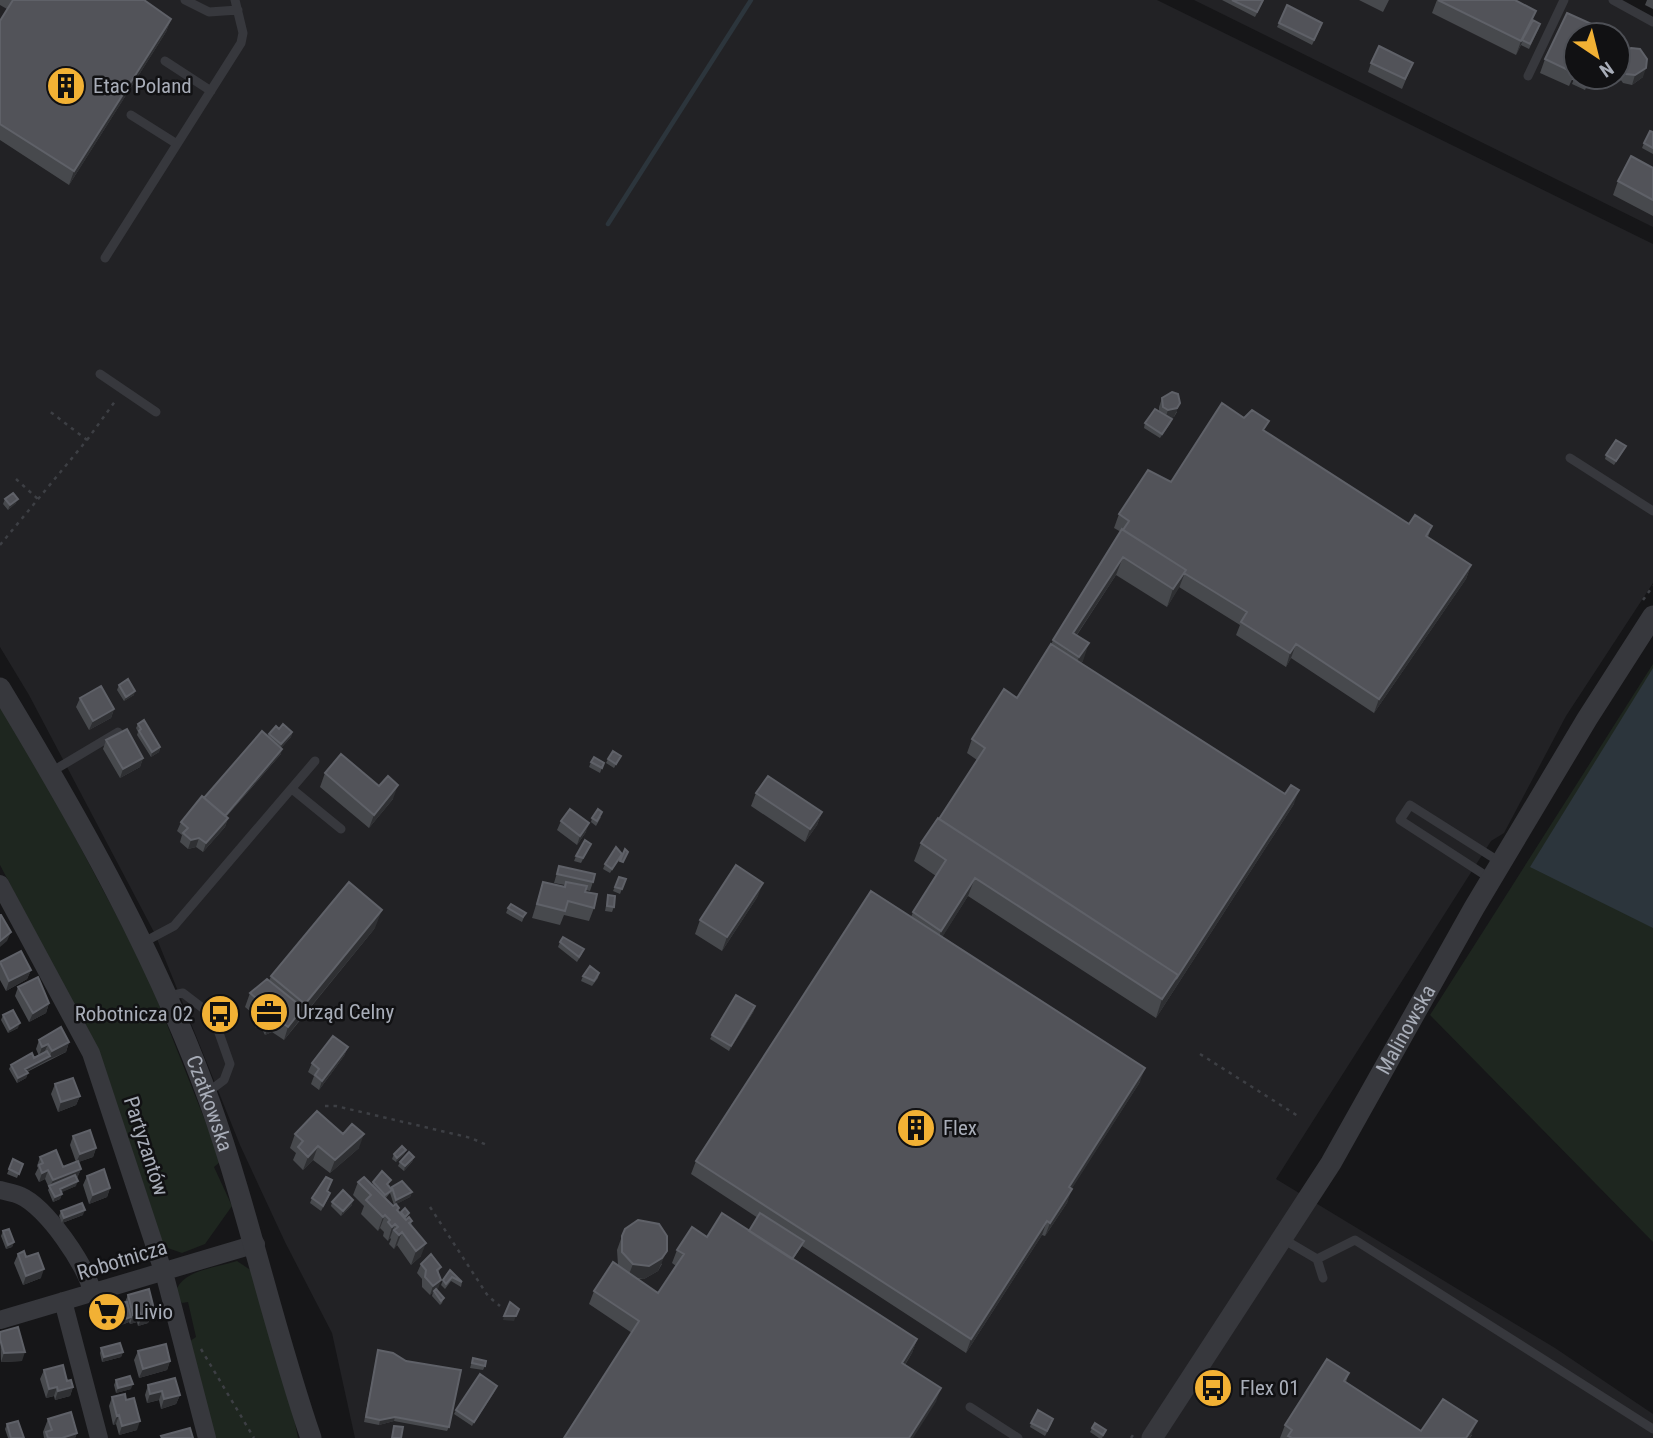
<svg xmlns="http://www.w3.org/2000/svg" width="1653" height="1438" font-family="'Roboto Condensed',sans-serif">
<rect width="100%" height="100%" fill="#161618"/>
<path fill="#222225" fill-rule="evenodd" d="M0,0H1157L1653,244V583L1566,716L1504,833L1491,841L1276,1179L1555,1348L1653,1414V1438H355L332,1333L285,1242L240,1145L155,934L29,695L0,647Z
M1194,0H1610L1653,21V227ZM1576,35H1618V77H1576Z"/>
<path fill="#1e261f" d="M1653,664V1242L1430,1015Z
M0,705L50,790L145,969L221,1161L214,1167L232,1206L205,1244L182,1253L162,1246L93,1042L0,865Z
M237,1261L252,1271L286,1378L298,1438H215L190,1341L196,1337L188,1302L182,1303L175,1295C179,1270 216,1268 237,1261Z"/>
<path fill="#2c353c" d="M1653,668V928L1530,867Z"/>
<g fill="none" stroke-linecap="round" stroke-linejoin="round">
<path stroke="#2c353c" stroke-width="4.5" d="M608,224L751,0"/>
<path stroke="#3d3f44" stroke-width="2.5" stroke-dasharray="3.5 5" stroke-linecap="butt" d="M87,440L116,400
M16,479L39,500
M0,545L87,440L48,410
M1643,600L1653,586
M1200,1054L1298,1116
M325,1106H336L471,1138L489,1146
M430,1207L488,1296L500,1306
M201,1349L254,1438
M1131,1438L1135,1432"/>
<path stroke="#37383d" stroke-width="9" d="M185,0L209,12L238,10
M1613,0L1653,22
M165,61L211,91
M1528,76L1564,0
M131,115L177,144
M105,258L241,43L243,33L235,0
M100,374L156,412
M1570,458L1653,511
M51,772L118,732
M292,789L341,829
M1491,879L1400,820L1410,805L1500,862
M144,942L174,926L315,761
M168,996L183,993L213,1016L230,1064L224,1080L208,1092
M1283,1239L1317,1259L1355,1240L1653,1429
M1317,1259L1323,1278
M970,1407L1018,1438"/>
<path stroke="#37383d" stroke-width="18" d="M0,884L91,1053L166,1280L207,1438
M0,1190C7,1192 15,1193 21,1196C46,1207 87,1266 92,1292
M63,1301L99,1438
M0,1320L256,1244"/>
<g stroke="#37383d" stroke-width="21">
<path id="s1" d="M0,688C81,822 157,956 210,1103C249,1213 273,1328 311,1438"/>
<path id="s2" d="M1152,1438L1331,1163L1474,908L1587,719L1653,616"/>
</g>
</g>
<path fill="#47494d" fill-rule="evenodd" d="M0,0H144L171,19L166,32L69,185L0,140V21L7,9L0,5Z
M1222,0H1264L1255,17Z
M1359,0H1389L1383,12Z
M1437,0L1533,20L1539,28L1529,49L1521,45L1516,55L1432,13Z
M1647,0H1653V9L1645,5Z
M1567,13L1596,26L1593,35H1576V71L1569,86L1540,73L1545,59Z
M1279,23L1321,27L1312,45L1277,27Z
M1621,57L1643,77L1632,85L1623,83L1618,76V65Z
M1371,63H1413L1402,89L1368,72Z
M1576,74L1591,77L1585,90L1572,84Z
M1653,132V154L1642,148L1644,143Z
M1653,168V216L1613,195L1618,181Z
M1162,398L1177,412L1174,417L1170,418L1172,419L1170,424L1160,438L1144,428L1145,423L1159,412V407Z
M1244,418L1409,524L1432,526L1428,537L1471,565L1466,579L1374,713L1291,658L1286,667L1236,635L1240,625L1179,587L1167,607L1116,575L1077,635L1083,661L1081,663L1294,804L1156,1018L968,896L942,937L1140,1082L1071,1189L1067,1203L1045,1236L1042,1235L966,1353L802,1246L793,1259L917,1339L912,1353L905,1365L936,1402L632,1333L589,1304L594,1291L618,1265L617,1250L622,1236L662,1264L658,1271L644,1279H637L658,1293L676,1266L672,1263L677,1250L707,1237L749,1231L758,1218L691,1174L696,1161L911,917L913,912L936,876L914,861L921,843L939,819L977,760L967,753L972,739L1017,698L1121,532L1114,528L1119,514L1171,482Z
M1626,446L1624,450L1614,465L1605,459L1606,455Z
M5,499L16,503L8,510L3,504Z
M119,685L134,695L124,701L117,690Z
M80,698L114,709L111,718L89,730L76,707Z
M138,724L160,747L159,752L151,757L137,735L138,732L136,728Z
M279,729L292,732L291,737L281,748V754L226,817L228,818L225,827L203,852L196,847L188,849L180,842L182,835L177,831L181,822L268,736L269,734Z
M106,740L143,758L140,767L120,778L103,749Z
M621,756L614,768L606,763L608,759Z
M591,762L604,763L600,773L589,767Z
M325,773L393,799L369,828L320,787Z
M756,793L822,812L817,825L805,842L751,806Z
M601,817L596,826L591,822L592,818Z
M561,821L586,832L577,845L557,830Z
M591,844L581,863L574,861L576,856Z
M620,858L610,873L603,869L605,864Z
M559,866L593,882L590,891L586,890L585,892L594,908L589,921L564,915L560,925L532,918L543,882L565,887V885L554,883Z
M619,877L626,879L620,894L613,891Z
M608,895L614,907L612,912L605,911Z
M758,896L722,951L695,934L700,920Z
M508,908L524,917L522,922L506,913Z
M375,928L284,1040L272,1032L265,1035L262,1029L255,1027L258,1018L245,1007L250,993L269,981L271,976Z
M560,942L582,954L577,962L558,947Z
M0,962L31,970L27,979L6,991L0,980Z
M599,973L598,978L592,986L581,981L583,976Z
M18,987L49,1003L46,1013L29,1022L15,996Z
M754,1011L729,1051L710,1039L712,1035Z
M3,1015L18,1028L8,1033L1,1020Z
M39,1040L69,1042L66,1052L27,1072L28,1073L26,1078L17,1083L9,1069L11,1065L34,1058L39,1056L36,1049Z
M348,1047L344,1056L319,1090L311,1084L314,1076L308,1072L312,1063Z
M55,1084L80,1096L76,1105L58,1112L51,1094Z
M295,1134L359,1148L330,1173L313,1160L303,1170L293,1160L296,1153L290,1148Z
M73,1136L96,1148L93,1157L78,1162L81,1169L77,1178L76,1179V1186L61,1192L62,1194L60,1199L53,1202L48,1190L49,1188L45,1179L39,1182L35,1174L38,1168L37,1166L40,1157L63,1167L76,1162L70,1145Z
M406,1150L404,1154L396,1162L392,1159L394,1154Z
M414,1157L412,1162L404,1171L398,1166L400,1162Z
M13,1159L23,1164L17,1178L7,1174Z
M87,1176L110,1188L107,1197L89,1204L83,1185Z
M358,1182L372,1185L373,1182L388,1185L391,1189L392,1187L412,1192L410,1197L396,1204L398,1212L400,1214L401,1212L409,1213L406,1219L412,1221L411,1225L421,1256L411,1265L397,1245L394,1249L389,1244L391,1239L390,1238L388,1241L383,1236L384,1232L380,1228L378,1231L361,1214L364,1206L353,1195ZM390,1193L394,1205L393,1206L385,1199Z
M327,1191L329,1197L321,1211L310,1203L312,1198Z
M332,1202L352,1205L341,1216L331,1206Z
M61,1211L83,1215L62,1223L59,1216Z
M3,1231L14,1242L12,1247L6,1249L1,1236Z
M18,1254L26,1257L41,1278L23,1285L14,1263Z
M421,1264L441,1267L438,1273L437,1290L444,1298L442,1303L440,1305L432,1296L433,1292L430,1295L422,1287V1279L417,1273Z
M450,1270L462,1282L461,1287L451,1281L445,1289L441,1285L443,1280Z
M128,1295L154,1309L148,1323L138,1326L137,1322L130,1324L129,1322L106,1331L100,1311L102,1306L125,1302Z
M0,1332L22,1361L1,1362Z
M101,1348L123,1352L121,1357L102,1362L100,1353Z
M378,1350L449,1427L447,1431L394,1421L379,1425L364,1422Z
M138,1351L170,1361L167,1370L139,1378L134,1360Z
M473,1358L485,1366L483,1370L470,1368Z
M44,1370L73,1387L70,1396L55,1400L54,1396L46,1398L40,1379Z
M1349,1373L1346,1382L1421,1431L1472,1435L1470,1438H1280L1285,1425Z
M116,1380L131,1389L116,1393L114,1385Z
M148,1385L180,1395L176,1404L161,1409L159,1400L147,1403L145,1395Z
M495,1391L472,1426L454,1414L456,1410Z
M112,1397L137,1430L119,1435L116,1424L113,1425L109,1406Z
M48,1419L77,1433L75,1438H44L43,1432Z
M1031,1423H1052L1045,1436L1030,1427Z
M7,1424L24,1438H8L5,1429Z
M1092,1428L1104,1435L1102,1438H1099L1090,1432Z"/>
<path fill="#2f3033" d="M1536,11L1531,24L1516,55L1521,41Z
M171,19L166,32L69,185L74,171Z
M1646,68L1643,77L1632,85L1635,75Z
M1180,403L1174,417L1165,419L1168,410Z
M18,499L16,503L8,510L10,505Z
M1123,557L1116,575L1066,651L1073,633Z
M1471,565L1466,579L1374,713L1379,699Z
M1186,570L1179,588L1167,607L1173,589Z
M1089,643L1083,661L1073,675L1079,657Z
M1296,644L1291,658L1286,667L1290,653Z
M135,691L134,695L124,701L126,697Z
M114,709L111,718L89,730L93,721Z
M292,732L291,737L280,749L281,744Z
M160,747L159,752L151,757L152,752Z
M282,749L281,754L220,823L222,819Z
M143,758L140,767L120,778L123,769Z
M398,785L393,799L369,828L374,815Z
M1299,790L1294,804L1156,1018L1162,999Z
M822,812L817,825L805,842L810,829Z
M228,818L225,827L203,852L206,843Z
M589,823L586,832L577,845L580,836Z
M199,838L196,847L188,849L191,840Z
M975,878L968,896L935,949L941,931Z
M763,883L758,896L722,951L727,937Z
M382,910L375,928L298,1022L305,1004Z
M11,932L7,941L0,947V941Z
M31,970L27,979L6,991L9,981Z
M49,1003L46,1013L29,1022L33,1013Z
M755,1006L754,1011L729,1051L731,1046Z
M303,1008L298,1022L284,1040L288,1027Z
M277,1019L272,1032L265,1035L270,1022Z
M20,1023L18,1028L8,1033L10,1029Z
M69,1042L66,1052L48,1060L52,1051Z
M48,1044L44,1053L39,1056L42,1047Z
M348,1047L344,1056L319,1090L322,1081Z
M50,1056L48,1060L24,1073L25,1069Z
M1145,1068L1140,1082L1064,1201L1069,1187Z
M28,1073L26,1078L17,1083L18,1078Z
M80,1096L76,1105L58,1112L61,1102Z
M364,1134L359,1148L330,1173L335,1160Z
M318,1146L313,1160L303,1170L308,1157Z
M96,1148L93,1157L76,1163L80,1154Z
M406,1150L404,1154L396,1162L397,1158Z
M414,1157L412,1162L404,1171L405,1166Z
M81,1169L77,1178L51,1189L50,1187L53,1180Z
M48,1170L45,1179L39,1182L42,1173Z
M78,1181L76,1186L58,1194L60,1189Z
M110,1188L107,1197L89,1204L93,1195Z
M1072,1189L1067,1203L1045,1236L1050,1223Z
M412,1192L410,1197L395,1205L396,1200Z
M62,1194L60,1199L53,1202L55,1197Z
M353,1200L352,1205L341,1216L343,1211Z
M85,1210L83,1215L62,1223L64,1218Z
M385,1215L380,1228L378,1231L383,1217Z
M1047,1221L1042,1235L966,1353L971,1339Z
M395,1224L390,1238L388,1241L392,1227Z
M402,1232L397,1245L394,1249L399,1235Z
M14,1242L12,1247L6,1249L8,1245Z
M426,1243L421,1256L411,1265L416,1251Z
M667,1251L658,1271L644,1279L628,1277L633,1264Z
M44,1269L41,1278L23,1285L26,1276Z
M441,1280L438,1289L430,1295L433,1286Z
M154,1309L148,1323L138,1326L142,1317L150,1310Z
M140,1313L137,1322L130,1324L133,1315Z
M504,1316H516L514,1321L503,1320Z
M131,1317L129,1322L106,1331L107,1326Z
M917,1339L912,1353L897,1377L902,1363Z
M25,1352L22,1361L1,1362L4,1353Z
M123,1352L121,1357L102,1362L104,1357Z
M170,1361L167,1370L139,1378L143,1369Z
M133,1384L131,1389L116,1393L118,1388Z
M497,1386L495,1391L472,1426L474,1422Z
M57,1387L54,1396L46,1398L49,1389Z
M73,1387L70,1396L55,1400L58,1391Z
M941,1388L936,1402L913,1438H909Z
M162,1391L159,1400L147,1403L150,1394Z
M180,1395L176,1404L161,1409L164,1399Z
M119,1415L116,1424L113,1425L117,1416Z
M395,1417L394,1421L379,1425L380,1420Z
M140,1421L137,1430L119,1435L122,1426Z
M1477,1421L1470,1438H1466Z
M77,1433L75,1438H62Z"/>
<path fill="#525359" stroke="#5f6168" stroke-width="2" d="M13,0H144L171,19L74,171L0,124V21Z
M1232,0H1263L1257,12Z
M1438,0H1515L1536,11L1521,41Z
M1287,5L1322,23L1314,40L1279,23Z
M1567,13L1596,26L1592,35H1576V68L1574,73L1545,59Z
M1533,20L1540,24L1530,44L1522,40Z
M1379,46L1413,63L1405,79L1371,63Z
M1631,48L1640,49L1647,59L1646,68L1635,75L1626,74L1621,66V57Z
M1576,74V77H1591L1587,85L1573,79Z
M1650,131L1653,132V148L1644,143Z
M1631,156L1653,168V200L1618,181Z
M1172,392L1178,394L1180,403L1177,408L1168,410L1163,407L1162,398Z
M1222,403L1244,418L1252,410L1269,421L1263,430L1409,524L1415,515L1432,526L1426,536L1471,565L1379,699L1296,644L1290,653L1241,622L1247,612L1184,573L1186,570L1123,530L1129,521L1119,514L1148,470L1171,482Z
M1155,409L1172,419L1162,434L1145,423Z
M1616,440L1626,446L1616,461L1606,455Z
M13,493L18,499L10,505L5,499Z
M1122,529L1186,570L1173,589L1123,557L1073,633L1089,643L1079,657L1053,640Z
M1051,644L1285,794L1291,785L1299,790L1176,979L1178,975L939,819L985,748L972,739L1004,689L1017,698Z
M128,679L135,691L126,697L119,685Z
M101,686L114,709L93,721L80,698Z
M144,720L160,747L152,752L139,731L141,729L138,724Z
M283,724L292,732L281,744L269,734L276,726L279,729Z
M127,729L143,758L123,769L106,740Z
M262,731L282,749L225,816L204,798Z
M613,751L621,756L616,764L608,759Z
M341,754L379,786L388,776L398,785L374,815L325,773Z
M594,757L604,763L602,768L591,762Z
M768,776L822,812L810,829L756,793Z
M202,796L228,818L206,843L199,838L191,840L183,833L188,828L181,822Z
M570,809L589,823L580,836L561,821Z
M598,809L602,812L597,821L592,818Z
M938,818L1178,975L1162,999L975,878L941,931L913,912L946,860L921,843Z
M585,840L591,844L583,858L576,856Z
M616,847L622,854L612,869L605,864Z
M625,849L628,852L623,862L620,861Z
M736,865L763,883L727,937L700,920Z
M559,866L595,874L593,882L557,874Z
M619,877L626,879L622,889L615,887Z
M349,882L382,910L305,1004L271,976Z
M543,882L565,887L566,882L587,886L585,892L597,894L594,908L568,901L565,911L537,904Z
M871,891L1145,1068L1069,1187L1072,1189L1050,1223L1047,1221L971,1339L696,1161Z
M608,895L615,896L614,907L607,906Z
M511,904L526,913L523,917L508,908Z
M0,915H1L11,932L0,941Z
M563,937L584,949L579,957L560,942Z
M21,951L31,970L9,981L0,962Z
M590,966L599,973L594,981L583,976Z
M38,977L49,1003L33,1013L18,987Z
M267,979L303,1008L288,1027L277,1019L270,1022L267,1015L260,1013L263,1004L250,993Z
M736,995L755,1006L731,1046L712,1035Z
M13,1010L20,1023L10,1029L3,1015Z
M61,1027L69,1042L52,1051L48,1044L42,1047L39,1040Z
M333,1036L348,1047L322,1081L315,1075L319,1069L312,1063Z
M47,1051L50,1056L25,1069L28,1073L18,1078L11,1065L32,1053L34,1058Z
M73,1078L80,1096L61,1102L55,1084Z
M317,1111L343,1134L352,1124L364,1134L335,1160L318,1146L308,1157L298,1147L303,1141L295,1134Z
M90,1130L96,1148L80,1154L73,1136Z
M402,1146L406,1150L397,1158L394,1154Z
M56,1150L63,1167L78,1161L81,1169L53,1180L48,1170L42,1173L39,1165L43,1163L40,1157Z
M409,1152L414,1157L405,1166L400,1162Z
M13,1159L23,1164L19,1174L9,1169Z
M104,1169L110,1188L93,1195L87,1176Z
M382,1171L391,1180L387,1184L392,1190L385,1195L373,1182Z
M75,1175L78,1181L60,1189L62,1194L55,1197L49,1186Z
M326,1177L332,1180L327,1191L330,1193L323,1206L312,1198Z
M364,1177L393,1206L396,1204L399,1208L397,1210L406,1220L409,1217L412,1221L409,1223L426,1243L416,1251L402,1232L399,1235L394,1230L398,1227L395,1224L392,1227L388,1222L390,1220L385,1215L383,1217L366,1200L371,1195L358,1182Z
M402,1181L412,1192L396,1200L392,1187Z
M343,1190L353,1200L343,1211L332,1202Z
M82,1203L85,1210L64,1218L61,1211Z
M405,1208L409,1213L405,1217L401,1212Z
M722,1213L917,1339L902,1363L941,1388L909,1438H564L639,1321L594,1291L613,1262L658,1293L684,1254L677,1250L692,1227L707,1237Z
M760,1213L804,1241L792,1259L749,1231Z
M638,1220L659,1224L667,1236V1251L662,1258L649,1266L633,1264L622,1252V1236L625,1229Z
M9,1229L14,1242L8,1245L3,1231Z
M24,1251L26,1257L38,1253L44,1269L26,1276L18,1254Z
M431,1254L441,1267L437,1270L441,1280L433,1286L425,1277L426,1270L421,1264Z
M450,1270L462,1282L452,1277L446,1284L443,1280Z
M149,1289L154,1309L150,1310L151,1314L142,1317L140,1313L133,1315L128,1295Z
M436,1289L444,1298L441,1301L434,1291Z
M127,1302L131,1317L107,1326L102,1306Z
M510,1302L519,1309L516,1316H504Z
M18,1327L25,1352L4,1353L0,1339V1332Z
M120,1343L123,1352L104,1357L101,1348Z
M166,1344L170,1361L143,1369L138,1351Z
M378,1350L393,1353L406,1361L461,1370L449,1427L395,1417L380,1420L366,1417Z
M473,1358L486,1361L485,1366L472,1363Z
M1327,1359L1349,1373L1344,1381L1421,1431L1443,1399L1477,1421L1466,1438H1292L1288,1436L1292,1430L1285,1425Z
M63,1365L67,1381L71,1380L73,1387L58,1391L57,1387L49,1389L44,1370Z
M480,1374L497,1386L474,1422L456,1410Z
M130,1376L133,1384L118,1388L116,1380Z
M175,1378L180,1395L164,1399L162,1391L150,1394L148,1385Z
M125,1394L126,1400L134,1398L140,1421L122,1426L119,1415L117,1416L112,1397Z
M1038,1410L1053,1419L1047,1431L1031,1423Z
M71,1412L77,1433L62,1438H48L46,1432L52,1430L48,1419Z
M18,1421L24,1438H11L7,1424Z
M1095,1423L1106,1430L1103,1435L1092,1428Z
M394,1426L403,1427L401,1438H392Z
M190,1428L193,1438H162L161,1436Z"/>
<defs>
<symbol id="building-disc" viewBox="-11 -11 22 22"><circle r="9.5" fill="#f2b134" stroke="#111113"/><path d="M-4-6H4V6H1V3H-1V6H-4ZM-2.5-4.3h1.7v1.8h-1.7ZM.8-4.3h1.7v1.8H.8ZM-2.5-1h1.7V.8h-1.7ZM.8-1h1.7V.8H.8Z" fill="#111"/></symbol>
<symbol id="office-disc" viewBox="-11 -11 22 22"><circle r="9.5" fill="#f2b134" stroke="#111113"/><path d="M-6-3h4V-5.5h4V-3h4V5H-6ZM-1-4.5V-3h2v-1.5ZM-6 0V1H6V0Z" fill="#111"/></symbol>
<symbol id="bus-disc" viewBox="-11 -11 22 22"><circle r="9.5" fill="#f2b134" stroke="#111113"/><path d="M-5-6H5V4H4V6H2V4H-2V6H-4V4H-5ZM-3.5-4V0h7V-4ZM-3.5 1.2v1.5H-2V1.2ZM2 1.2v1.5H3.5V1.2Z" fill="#111"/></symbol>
<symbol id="supermarket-disc" viewBox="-11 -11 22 22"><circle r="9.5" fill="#f2b134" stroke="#111113"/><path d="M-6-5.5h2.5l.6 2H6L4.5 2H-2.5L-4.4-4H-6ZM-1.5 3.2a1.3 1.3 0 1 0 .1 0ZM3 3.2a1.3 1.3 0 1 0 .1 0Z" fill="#111"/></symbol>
</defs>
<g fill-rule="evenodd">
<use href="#building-disc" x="44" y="64" width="44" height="44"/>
<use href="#office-disc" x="247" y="990" width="44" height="44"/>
<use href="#bus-disc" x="198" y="992" width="44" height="44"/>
<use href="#building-disc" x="894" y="1106" width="44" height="44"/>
<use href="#supermarket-disc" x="85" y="1290" width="44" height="44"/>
<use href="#bus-disc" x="1191" y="1366" width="44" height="44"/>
</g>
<g text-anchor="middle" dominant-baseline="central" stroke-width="5" stroke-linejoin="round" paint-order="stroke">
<g font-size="21" fill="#a8adb8" stroke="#111113" text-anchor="start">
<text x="93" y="86">Etac Poland</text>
<text x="296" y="1012">Urząd Celny</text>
<text x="193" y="1014" text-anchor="end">Robotnicza 02</text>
<text x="943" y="1128">Flex</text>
<text x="134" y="1312">Livio</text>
<text x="1240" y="1388">Flex 01</text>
</g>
<g font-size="21" fill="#a8adb8" stroke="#111113">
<text stroke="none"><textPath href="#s2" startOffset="481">Malinowska</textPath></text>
<text stroke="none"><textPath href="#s1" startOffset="466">Czatkowska</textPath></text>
<text transform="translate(146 1146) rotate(72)">Partyzantów</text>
<text transform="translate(122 1260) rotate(-17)">Robotnicza</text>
</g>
</g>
<g transform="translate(1597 56) rotate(145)"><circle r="33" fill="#111113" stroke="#4d4f55" stroke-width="2"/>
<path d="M0-5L12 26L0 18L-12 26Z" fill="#f2b134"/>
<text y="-10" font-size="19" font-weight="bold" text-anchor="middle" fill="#a8adb8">N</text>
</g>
</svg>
